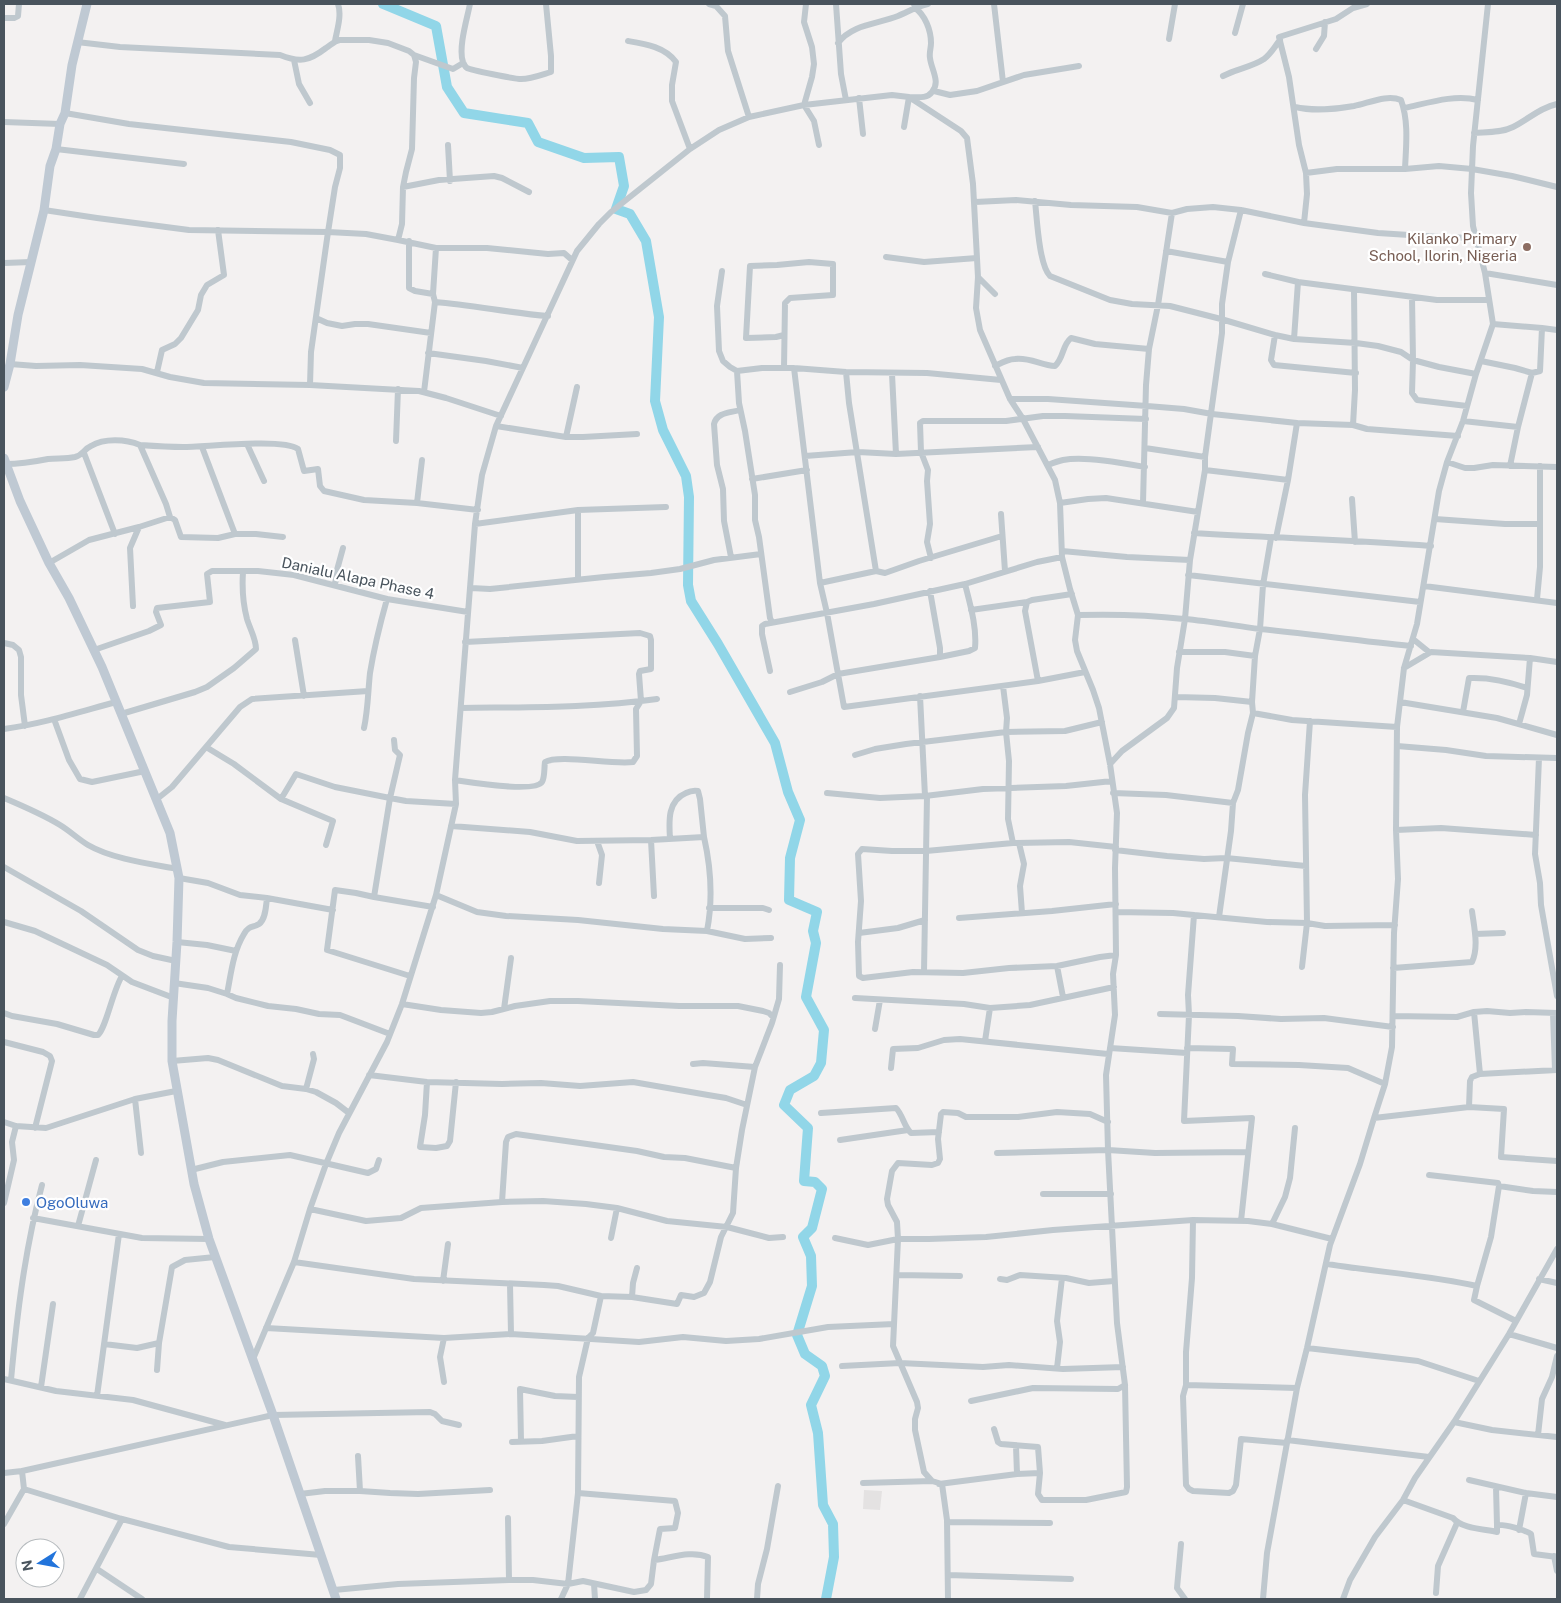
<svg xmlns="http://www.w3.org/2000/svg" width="1561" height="1603" font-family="'Public Sans',sans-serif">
<rect width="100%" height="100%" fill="#f3f1f1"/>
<path fill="#e4e2e2" d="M864,1490L882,1491L880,1510L863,1509Z"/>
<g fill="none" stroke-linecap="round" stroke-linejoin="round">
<path stroke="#91d6e8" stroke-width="10" d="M383,4L436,26L447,87L464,113L528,123L538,142L584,158L619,157L624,186L616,209L630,214L646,241L659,317L655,401L663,430L686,476L689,497L688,585L691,601L718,644L775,743L788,792L800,820L790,858L789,900L817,912L813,931L816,943L806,997L824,1030L821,1063L814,1076L790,1090L784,1105L808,1128L804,1181L815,1182L822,1189L812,1228L803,1237L811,1256L812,1286L797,1335L805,1354L822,1366L825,1376L811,1405L818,1433L823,1505L833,1524L834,1557L826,1599"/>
<path stroke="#bfc8ce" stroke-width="6" d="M470,4C467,19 458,48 463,62C464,64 465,67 467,68C470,70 515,79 521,79C531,79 541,75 551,72V56L546,4
M709,4L716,6L725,16L728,51L749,117
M806,4L804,22L812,47L814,64L812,77L804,105L814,121L819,145
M836,4L841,74L846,100
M994,4L1003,82
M4,18H14L18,16L19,4
M1235,33L1243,4
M1169,39L1175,4
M335,41C337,30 342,15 338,4
M628,41C646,44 665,47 676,62L672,85V101L690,149
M838,43C852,24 878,24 898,16C908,12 917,6 928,4
M1316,49L1324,36L1325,22
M414,55L453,69L463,63
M294,60L299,84L310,103
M1223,76C1236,69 1252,67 1264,59C1271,54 1275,46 1280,40
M934,91L950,95L977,91L1024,75L1079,66
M859,98L863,134
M1295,107C1312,111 1337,109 1354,106C1369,103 1387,94 1401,100C1409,122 1406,146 1405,169
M1405,108C1428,103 1454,94 1478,100
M65,113L129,124L291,142L330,150L340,155V168L335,187L328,232L366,234L398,240L402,224L403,187L406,172L412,149L414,78L416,62L414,55L409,51L388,43L369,40H340C334,41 331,45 326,48C309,61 300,63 280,55L120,47L77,42
M4,122L60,124
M904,127L909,97C917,97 927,99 932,92C941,82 931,69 930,58C929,53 931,48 931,43C931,30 925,15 915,8L914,4
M1474,133C1487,132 1501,133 1513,127C1529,119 1539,108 1557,104
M448,145L450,181
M56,149L184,164
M1306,173L1337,169H1405L1439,166L1472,169L1512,176L1557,187
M403,187L439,180L494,176L502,178L529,192
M1035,201C1037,219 1039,265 1050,276L1110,300L1132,304L1170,306L1221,319L1275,335L1294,339L1356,343L1378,346L1401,352L1413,360L1439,367L1476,374
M975,202L1016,200L1071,205L1137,207L1172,213L1187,209L1213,207L1241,210L1304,223L1378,233L1440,237L1477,238
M44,210L97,218L189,230L328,232L311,352L310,385L419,391L446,398L501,416
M1304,223L1307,194L1306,173L1299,145L1289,77L1279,37L1336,19L1353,8L1367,4
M398,240L436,248H487L548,254L564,253L572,260
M409,241V288L415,291L433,294
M1166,251L1228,262
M886,257L924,262L977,258
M4,263L31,262
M722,271L717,306L719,351L723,361L730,367L737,371L762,368H794L846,372L927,373L1001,380
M1485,273L1557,285
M1265,274L1298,282
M978,277L995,294
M1412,297L1413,360L1412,393L1417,400L1467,406
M435,302C473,305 510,313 548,316
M316,318L327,323L342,326L355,324H368L431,333
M1493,324L1542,328
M1275,335L1271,360L1274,365L1356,373
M1294,339L1298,282L1437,300H1489
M428,353L486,361L523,368
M1481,361L1515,368L1532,373
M10,364L36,366L80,365L142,369L170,377L204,383L310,385
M995,366C1001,363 1008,359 1015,359C1029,357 1041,365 1055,366C1064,358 1062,345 1071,338L1095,344L1149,349
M784,368L785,303L790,298L833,295V264L809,262L777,265L750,266L746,338L776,337L784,335
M737,371L739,403L745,431L755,495V520L759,537L770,618L772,622
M157,372L162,350L175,344L181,338L198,310L201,295L207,285L224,275L218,230
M846,372L849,403L876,571
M892,374L896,454
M424,392L435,302L433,294L436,248
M1010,399H1048L1147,406L1184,409L1212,414L1297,423L1353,425L1367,429L1458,436
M1463,421L1518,427L1510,466
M1353,425L1355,390L1354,290
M496,426L566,437H583L637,434
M1518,427L1532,373L1540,371L1542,328L1557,330
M566,437L577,387
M396,441L398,389
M247,444L264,481
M140,445L166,504L170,517L175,520L181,537L218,538L235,534H256L283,537
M202,447L235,534
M1145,448L1205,457
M84,453L115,534
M805,456L858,452L896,454L1038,447
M1447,462L1465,468H1474L1493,465L1557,467
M5,464C20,464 33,462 48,459C57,458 66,459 75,457C83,455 84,449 91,446C104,438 126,439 140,445C154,446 169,447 183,447C206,447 283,438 298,449L304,471L318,469L320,486L324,491L364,500L417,503L478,510
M1048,465C1053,463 1058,461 1063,460C1085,456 1123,463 1145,467
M1205,470L1288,480
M752,479L807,470
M1352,499L1355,542
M417,503L422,460
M1060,503L1088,499L1106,498L1198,512
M1143,503L1146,385L1149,349L1158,305L1172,213
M1001,514L1005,571
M1435,519L1505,524H1539
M475,524L578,510L666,507
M1194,533C1273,538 1352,540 1431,546
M1276,538L1288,480L1297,423
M1062,551L1127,557L1190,560
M731,557L724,521L723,489L717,465L714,424C717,412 730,413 740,410
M931,558L927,542L930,524L927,481L928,470L921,452L920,423L923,421H1006L1043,416H1065L1146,419
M49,563L89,540L139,527L170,517
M1188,575L1420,602
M578,579V510
M820,583L876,571L885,573L919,561L1002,536
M335,585L337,570L343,548
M1424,586L1557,603
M471,588L490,589L604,577L651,573L680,569L714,560L761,554
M930,591L940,648V657L838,674L844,707L1038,681L1085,672
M1537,599L1540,567V466
M133,606L130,548L139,527
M971,610L1027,602
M1413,639L1429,652
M295,640L304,696
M4,643L13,645L19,650L21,657V695L25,726
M94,650L149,631L161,625L156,612L157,608L210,602L207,574L212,571H258L294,575L387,599L468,612
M1179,652H1225L1255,656
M940,657L969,651L975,648C977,627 970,604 965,584
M1404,668L1431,652L1530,658L1557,662
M770,671L762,634V626L765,624L874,604L965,584L1037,562L1062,557
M1038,681L1025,611L1027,602L1032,600L1072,594
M1003,686L1007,718L1006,732L1009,761L1008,819L1013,843
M790,692L822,682L838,674L827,613L820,583L794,368
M920,696L925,796
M1176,697L1215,698L1252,702
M1400,702L1497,718L1557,735
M461,708C526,707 593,708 657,699
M1463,712L1469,678C1490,677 1507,681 1527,688
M1253,713L1292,720L1397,727
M121,714L195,692L207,687L234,668L256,649C256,639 250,629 247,619C243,604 242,587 243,572
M54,719L69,760L80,779L92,782L145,771
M1519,724L1527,695L1530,658
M364,728C368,710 368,691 370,673C374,648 380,624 387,599
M4,729C42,724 79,712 116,702
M394,740L395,750L400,755L390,798L374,897L433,907
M1397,746L1446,750L1486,756L1557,758
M206,747L234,764L281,799L333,821L326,845
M855,755L875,749L906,744L1006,732L1065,731L1102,722
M1539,758L1535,854L1540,883L1541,905L1557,996
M1110,764L1122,751L1167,718L1174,708L1177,668L1185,619L1190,560L1205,470V457L1222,333V304L1228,262L1241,210
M455,780C469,782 535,793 542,782C545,777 544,768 545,762C559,754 612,765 633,762L637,756L636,709L641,701L639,674L640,671L651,669V640L650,636L640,633L465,642
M827,793L880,798L925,796L983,789L1066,786L1112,781
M1113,793L1166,795L1233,803
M4,798C23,806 42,814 60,825C70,831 78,839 88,845C112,859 151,864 178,869
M157,799L172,787L240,707L252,699L368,691
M281,799L296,774L335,787L390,798L406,801L456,804
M1396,830L1441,828L1536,835
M670,839C669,822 667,801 686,793C690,791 693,790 698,791L700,799L704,837
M651,840L654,896
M597,841L602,855L599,883
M1019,843L1024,864L1020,886L1022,913
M1116,847L1069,842L1013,843L926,851H892L862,849L858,854L861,901L858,942L859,976L863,978L913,972L963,973L1009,968L1057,966L1100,957L1116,955
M1115,850L1167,856L1204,859L1226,858L1306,866
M4,867L81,911L138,950L153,956L176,961
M179,878L208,883L240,895L267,898L333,910
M436,895L477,912L506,916L578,920L663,929L707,931C713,900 711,868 704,837L651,840L577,841L530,832L451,826
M374,897L356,893L335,890L327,950L410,976
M709,908H763L769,910
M1116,912L1173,913L1267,922L1307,923L1325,926L1395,925
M1194,915L1188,995L1189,1015L1184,1121L1252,1118L1241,1221
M1219,917L1231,831L1233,803L1238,790L1248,733L1253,713L1252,702L1255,656L1260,629L1263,585L1271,538
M959,918L1052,911L1116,904
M4,922L35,931L107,965L132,982L174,998
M707,931L745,939L771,938
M859,933L898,928L925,920
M1475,934L1503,933
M177,942L207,945L236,951
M1057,966L1063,997
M1302,967L1307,923L1305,795L1310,721
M1393,968L1472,962C1479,947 1474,927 1472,911
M924,972L927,796
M174,983L208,988L227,994L236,998L268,1006L296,1009L319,1014L340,1015L390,1034
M227,994C231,974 233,952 244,934C249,925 253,928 259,924C266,919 266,905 267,898
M855,998L964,1004L990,1008L1030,1005L1114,987
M402,1004L441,1010L481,1013L492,1012L515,1006L550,1001H578L679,1006H738L763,1011L769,1013L773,1017
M504,1009L511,958
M4,1013L12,1016L57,1024L94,1035H98C106,1028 113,990 122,976
M1553,1013L1555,1070
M1160,1014L1238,1016L1281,1019L1324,1018L1393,1027
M1393,1016L1457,1017L1474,1012L1487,1011L1510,1013L1526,1012L1557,1013
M875,1029L880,1000
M985,1041L990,1008
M4,1042L43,1052L50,1056L52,1061L35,1128
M1110,1048L1187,1053
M1187,1048L1233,1049L1232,1064L1299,1065L1348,1068L1385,1084
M172,1061L208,1058L218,1060L282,1086L306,1089L316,1092L336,1103L349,1113
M693,1064L703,1063L755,1067
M891,1068L893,1049L918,1048L944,1040L960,1039L1108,1054
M1480,1074L1557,1070
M369,1075L427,1082L502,1084L541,1083L580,1086L633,1082L708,1095L726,1098L747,1105
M427,1082L425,1115L420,1147L436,1148L447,1146L450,1141L456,1082
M306,1089L314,1059L313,1054
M135,1099L141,1153
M1469,1107L1470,1081L1472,1077L1480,1074L1474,1012
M821,1113L896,1108C903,1115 904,1127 911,1133L939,1132
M1374,1118L1469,1107L1504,1109L1501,1157L1557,1161
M4,1122L16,1126L46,1128L135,1099L176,1091
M840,1140L908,1130
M997,1153L1108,1150L1155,1153L1248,1152
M191,1170L223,1162L290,1155L368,1173L376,1169L379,1160
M1429,1175L1498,1183L1499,1186L1533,1191L1557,1192
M1043,1194H1111
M502,1202L543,1201L586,1204L617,1208L667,1221L727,1227L769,1238L783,1237
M4,1203L14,1160L12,1142L16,1126
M310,1209L366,1221L401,1218L421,1208L502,1202L506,1142L508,1137L516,1134L637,1151L664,1157L685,1158L736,1168
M33,1218L142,1238L209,1239
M1193,1220L1192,1278L1186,1352V1385L1183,1396L1186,1485L1189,1489L1193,1491L1229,1493L1233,1491L1236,1485L1241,1439L1287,1443
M1272,1224L1285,1197L1290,1178L1295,1128
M78,1226L96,1160
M611,1238L617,1208
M835,1238L868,1245L898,1239H929L986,1237L1053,1230L1193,1220L1248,1221L1272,1224L1332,1239
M294,1262L414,1279L544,1285L558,1286L601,1296L632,1297L633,1283L637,1268
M1327,1264C1376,1272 1427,1275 1477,1286L1474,1300L1516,1321
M897,1275L960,1276
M1000,1279L1007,1280L1020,1275L1066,1278L1089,1283L1114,1281
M1539,1279L1557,1283
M443,1281L448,1244
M510,1284L511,1334
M1477,1286L1491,1237L1499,1186
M632,1297L677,1304L681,1295L694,1297L704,1293L710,1282L721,1237L733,1213L736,1168L742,1130L755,1067L772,1023L779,999L780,965
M266,1328L444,1338L511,1334L639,1342L683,1337L726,1341L759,1339L828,1327L894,1324
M1509,1334L1557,1348
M104,1344L137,1348L159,1343
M1307,1348L1418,1361L1479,1381
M253,1359L294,1262L310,1209L326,1164L339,1133L387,1042L402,1004L436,895L456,804L455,780L475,524L482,475L496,426L577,251L599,224L611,212L690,149L719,130L749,117L804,105L892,95L909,97L961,131L967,138L973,184L978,277L976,308L980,330L1010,399L1023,419L1055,480L1060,503L1062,557L1070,589L1078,615C1114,614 1149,615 1184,619C1210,621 1235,626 1260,629C1310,634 1360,641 1411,646
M842,1366L900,1363L983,1367L1009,1365L1063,1369L1123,1367
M1057,1368L1060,1342L1057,1321L1062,1278
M157,1370L159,1343L172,1267L185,1260L215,1257
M4,1379L56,1391L133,1400L225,1425
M11,1380C17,1314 25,1249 42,1185
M444,1382L440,1357L444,1338
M1186,1385L1297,1388
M41,1387L53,1304
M97,1396L119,1234
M971,1401L1033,1388L1118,1389L1125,1385
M1454,1422L1492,1430L1557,1437
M994,1429L998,1442L1001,1444L1038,1447L1040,1473L1038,1494L1042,1500H1086L1126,1492L1127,1487L1125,1385L1117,1323L1108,1150L1106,1075L1115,1015L1113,974L1116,955L1115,868L1117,813L1110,764L1099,708L1093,690L1077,651L1075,640L1078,615
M1538,1435L1542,1399L1552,1377L1557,1356
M1287,1440L1429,1457
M521,1441L520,1389L555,1396L578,1397
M512,1442L542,1441L578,1436
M1016,1446L1017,1474
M358,1456L360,1491
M4,1473L22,1471
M1469,1480L1526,1493L1557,1497
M863,1483L932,1481
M939,1484L1017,1474L1040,1473
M1496,1487L1497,1525
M24,1489L122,1519L229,1547L321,1555
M300,1494L325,1491H360L390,1493L418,1494L490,1490
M1403,1500L1453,1518C1462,1529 1484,1529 1497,1532V1525C1505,1524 1525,1530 1531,1534L1534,1554L1557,1557
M508,1518L509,1580
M947,1522L1050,1523
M4,1524L24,1489L22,1471L273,1415L430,1412L435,1414L442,1421L459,1425
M1519,1530L1526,1493
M1181,1544L1177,1588L1185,1599
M1554,1556L1557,1571
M654,1560C671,1558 691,1550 708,1557L707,1599
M97,1569L142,1599
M948,1575L1071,1579
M594,1584L595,1599
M334,1590L398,1584L509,1580H533L568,1584L583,1581L634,1592L646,1590L651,1584L654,1560L660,1529L675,1528L678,1513L675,1501L578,1493
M1436,1593L1438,1566L1457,1523
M80,1599L122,1519
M561,1599L568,1584L578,1493L579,1377L588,1338L593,1333L601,1296
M757,1599L758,1584L767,1549L778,1486
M948,1599L947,1520L942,1484L932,1481L924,1472L915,1430V1419L918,1408L917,1402L893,1346L898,1239L897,1222L888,1205L887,1199L892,1171L898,1163L932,1165L938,1163L940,1159L938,1139L941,1114L943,1112L958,1113L966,1117H1018L1057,1112L1090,1114L1108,1122
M1263,1599L1267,1553L1297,1388L1307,1348L1330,1245L1360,1164L1374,1118L1385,1084L1392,1047L1394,933L1398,879L1396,830L1397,727L1404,668L1417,624L1439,491L1447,462L1463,421L1476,374L1493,324L1485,273L1473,226L1471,193L1473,146L1488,4
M1343,1599L1350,1580L1375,1537L1403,1500L1415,1478L1454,1422L1509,1334L1557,1249"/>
<path stroke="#bfc9d3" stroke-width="9" d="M4,387L10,364L18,315L44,210L50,166L56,149L60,124L65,113L72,65L87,4
M4,458L20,501L49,563L69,598L102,667L170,833L179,878L177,942L172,1021V1061L194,1184L209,1239L273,1415L336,1599"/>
</g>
<circle fill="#8d6e63" stroke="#fff" stroke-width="2" cx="1527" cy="247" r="5"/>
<circle fill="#3f7fe0" stroke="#fff" stroke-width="2" cx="26" cy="1202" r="5"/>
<g text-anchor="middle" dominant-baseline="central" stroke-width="4.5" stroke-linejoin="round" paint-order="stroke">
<g font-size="15" fill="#785e54" stroke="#fff" text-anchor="end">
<text x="1517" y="238">Kilanko Primary<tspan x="1517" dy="17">School, Ilorin, Nigeria</tspan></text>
</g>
<g font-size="15" fill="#49545d" stroke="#fff">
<text transform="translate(358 578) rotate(12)">Danialu Alapa Phase 4</text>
</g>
<g font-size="15" fill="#366cbe" stroke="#fff" text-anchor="start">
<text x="36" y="1202">OgoOluwa</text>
</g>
</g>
<rect width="1561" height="1603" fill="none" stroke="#49545d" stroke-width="10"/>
<g transform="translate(40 1563) rotate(259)"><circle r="24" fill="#ffffff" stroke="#b6bbbe"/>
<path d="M0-4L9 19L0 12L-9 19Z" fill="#2274db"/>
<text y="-8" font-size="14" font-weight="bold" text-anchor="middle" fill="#49545d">N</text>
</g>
</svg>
